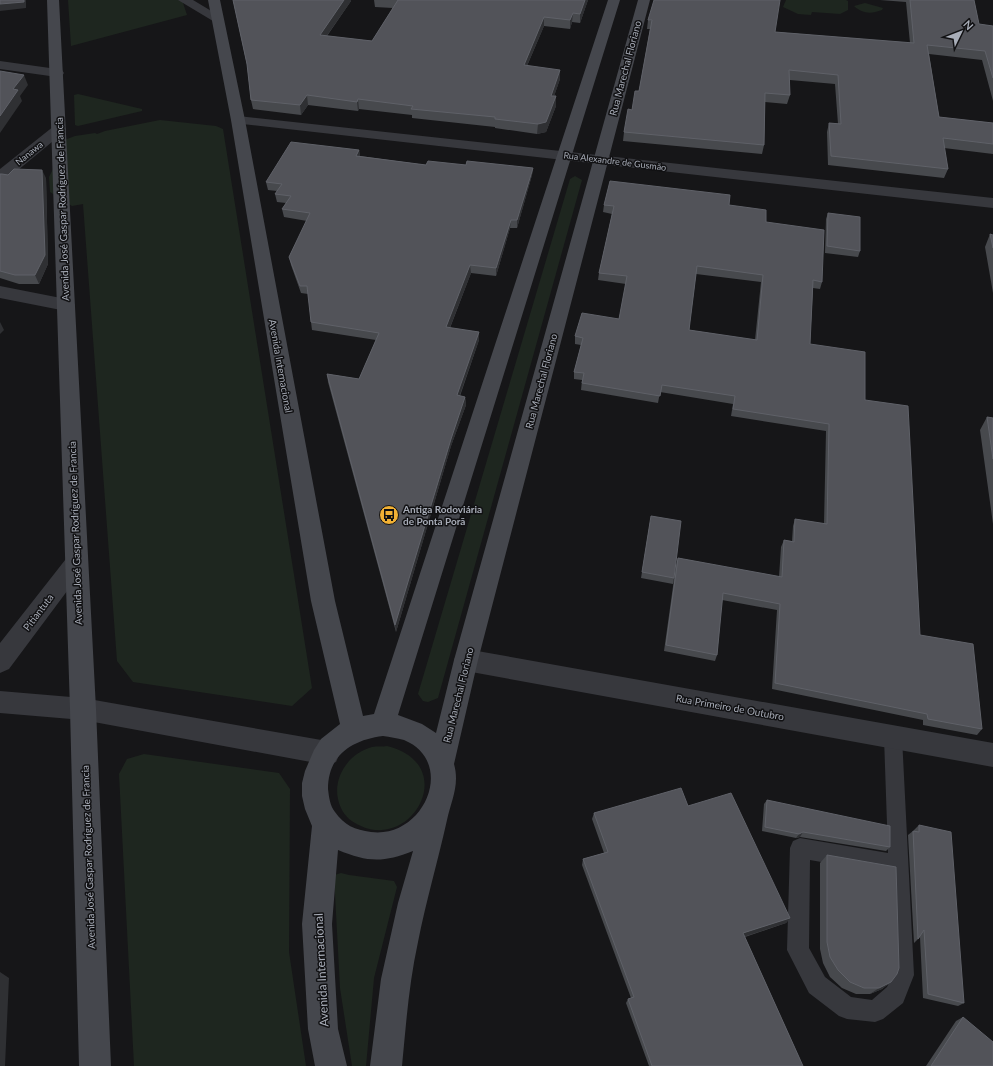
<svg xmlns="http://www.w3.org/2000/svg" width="993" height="1066" font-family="Lato,sans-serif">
<rect width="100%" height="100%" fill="#161618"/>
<path fill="#1e261f" d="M68,0H182L187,15L71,46Z
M786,0H846L848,1V10L840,14L812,12L811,15L798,14L783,7Z
M865,3L883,8L882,10C871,14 863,14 854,6Z
M78,94L142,109V111L78,126L75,125L74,95Z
M160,120L216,126L223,129L312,688L292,706L133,682L117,661L83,204L72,206L50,192L49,177L60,155L59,142L75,136L95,133L97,134L105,131Z
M575,176L582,180L438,698L428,702L423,701L418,694L570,179Z
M387,746C460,764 413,850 361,826C352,822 345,817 341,808C329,783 346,754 372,747C377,746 383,747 387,746Z
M144,754L279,773L290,789L289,952L306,1066H134L119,774L127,759Z
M341,873L349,875L394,881L397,887L374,978L366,1066H352L340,988L334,875Z"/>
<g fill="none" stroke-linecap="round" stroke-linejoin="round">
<path fill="#37383d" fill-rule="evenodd" d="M893,728L900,731L902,737L914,975L903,1003L883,1019L875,1022L847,1019L839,1016L809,993L787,950L790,848L793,841L800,838L888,853L884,737L886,731ZM810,860L889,874L892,975L887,987L872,1000L851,997L825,977L809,948Z"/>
<path fill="#37383d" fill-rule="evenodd" d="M178,0H193L223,18L217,22L213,21Z
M0,61L57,69L62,70L64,73L62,76L57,77L0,69Z
M238,116L993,198V208L233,123L231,120L233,117Z
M59,125L64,126L66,129L64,132L6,180L0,182V169L54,126Z
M0,286L66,299L72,301L75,305L72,309L66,311L0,298Z
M77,552L85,555L88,561L85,567L9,669L0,673V643L69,555Z
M466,649L993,743V767L466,671L457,667L454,660L457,653Z
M0,691L83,698L327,741L336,744L340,753L336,762L327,765L83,720L0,713Z"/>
<path fill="#45474d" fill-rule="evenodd" d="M47,0H59L96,709L111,1066H79L70,709Z
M208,0H220L245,120L335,601L363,716L374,714L608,0H620L398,715L422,724L436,733L454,660L638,0H650L478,660L454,764C460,785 451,801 447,820C438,861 426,901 418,942C409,983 406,1024 402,1066H370L381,979L398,903L413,851C383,863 367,862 338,850L332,924L338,1029L347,1066H315L308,1029L302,924L312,826L305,809L302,796V783L305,771L314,750L321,739L340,724L311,601L231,120ZM383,736C390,737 397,738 404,740C457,762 424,839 371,832C355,830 344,825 335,812C330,806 329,797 328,789C328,755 352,740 383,736Z"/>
</g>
<path fill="#47494d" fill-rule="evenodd" d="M233,0H351V1L327,36L372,41L393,8L375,7L374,0H588L580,23L572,22L570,29L544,26L527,66L560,79L554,96L556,106L546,132L537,134L495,128V127L412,118V115L359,109L358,111L308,105L301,115L253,109L251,100L247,65Z
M880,0H974L979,24L993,26V101L982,60L929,54L939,117L993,123V154L944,148L948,169L944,178L828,165L827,132L829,123L838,124L835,84L790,80V95L787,104L765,102L764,145L762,154L623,141L624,132L632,110L639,91L650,29H647L648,20L775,32L910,43L906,2Z
M359,150L360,156L426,165H466L533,168L532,175L517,228H510L496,276L471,273L450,328L479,332V340L460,396L465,397L466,405L451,446L396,632L328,382L327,374L359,379L376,340L312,330L311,322L308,294L301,293L291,265L289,257L307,221L284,217L282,209L286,203L277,202L275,194L277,191L268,190L266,182Z
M0,174L46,178L48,264L39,284H19L0,278Z
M604,205H729L766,222L822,282L820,289L813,288L810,344L865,400L920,635L982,729L977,735L923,725V720L772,689L777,610L722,600L717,655L715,661L664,651L676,565L678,558L779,577L781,547L784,540L792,541L793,526L795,519L824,524L826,431L731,416L733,404L660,392L658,403L581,390L582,380L574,379V372L581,345L575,344V336L619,319L626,284L598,280L599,273L612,214L603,212ZM696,274L761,282L755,340L689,330Z
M828,213L860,251L858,257L825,253L826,219Z
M990,234L993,235V293L985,247Z
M987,417L993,418V524L980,430Z
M650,522L674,578L673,584L641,578Z
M767,800L890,847L886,851L800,837L796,838L762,831L764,804Z
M688,806L790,918L786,923L745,937L803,1066H649L626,1003L628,999L631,998L582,865L583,859L604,853L592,819L594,813Z
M919,825L964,1003L958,1006L923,998L920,937L914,943L908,835L913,831H914V830Z
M827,855L891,982L882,989L870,994H856L842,988L830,977L823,963L820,949V863Z
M963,1017L993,1066H926L956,1021Z"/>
<path fill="#2f3033" d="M24,0H26V8L0,11V4Z
M344,0H351V1L321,44L320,35Z
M585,0H588L580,23V14Z
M573,13L572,22L570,29V20Z
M544,17V26L523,75L524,65Z
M560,70V79L551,105V96Z
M24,75L28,85L20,96L22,101L0,133V116L13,89Z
M307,95L308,105L301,115L300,105Z
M556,96V106L546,132L537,134L538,124Z
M358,99L359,109L358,111L357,102Z
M359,150L360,157L356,156Z
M533,168L532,175L517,228V220Z
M42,170L46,178L48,264L39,284L35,275Z
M511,220L510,228L496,276V268Z
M470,265L471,273L447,335L446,327Z
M0,322L4,330L0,334Z
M479,332V340L457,403V395Z
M465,397L466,405L451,446L396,632L395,625L451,439Z
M803,832L800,837L796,838L799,834Z
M790,918L786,923L740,938L743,933Z
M0,972L9,978L5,1066H0Z
M891,982L882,989L870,994L879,988Z"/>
<path fill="#525359" stroke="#5f6168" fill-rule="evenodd" d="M0,0H24V2L0,4Z
M233,0H344L320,35L372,41L398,0H585L580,14L573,13L570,20L544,17L524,65L560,70L551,96H556L546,122L538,124L495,119V117L411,109L413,106L358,99L357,102L307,95L300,105L251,100L247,64Z
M654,0H780L775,32L914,43L910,0H974L979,24L993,26V78L985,51L927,45L939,117L993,123V144L943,138L948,169L831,156L829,123L841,124L838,75L789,70L790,95L765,93L764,145L624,132L628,109L632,110L635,91H639L652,20H648Z
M0,71L24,75L13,89L18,90L0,116Z
M291,142L359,150L356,156L426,165L428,161L466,165L467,161L533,168L517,220H511L496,268L470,265L446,327L479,332L457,395L465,397L451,439L395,625L327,374L359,379L379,333L311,322L307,286H300L289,257L310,213L282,209L291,196L275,194L282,184L266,182Z
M14,169L42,170L45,255L35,275H15L0,271V174H2L8,175Z
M610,181L730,195L729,205L766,210V222L824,230L822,282L813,280L810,344L865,352V400L908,406L920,635L973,644L982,729L928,719L927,714L775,683L780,604L723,593L717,655L666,645L678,558L782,577L784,540L794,542L795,519L827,524L829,424L733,409L735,396L662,385L660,396L582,383L584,373L574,372L583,338L575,336L582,313L619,319L627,276L599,273L614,206L604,205ZM697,266L763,275L757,340L689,330Z
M828,213L860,217V251L827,246Z
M990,234L993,235V248Z
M987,417L993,418V459Z
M651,516L681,521L674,578L642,572Z
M681,788L688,806L731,793L790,918L743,933L803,1066H652L628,999L634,997L583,859L608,852L594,813Z
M767,800L890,826V847L803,832L799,834L765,827Z
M919,825L951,832L964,1003L928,994L924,930L918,939L913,831L919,832Z
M827,855L896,867L899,968L897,974L891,982L879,988H864L850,982L838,970L830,957L827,942Z
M963,1017L993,1042V1066H931Z"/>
<defs>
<symbol id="bus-disc" viewBox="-11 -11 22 22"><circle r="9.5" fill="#f2b134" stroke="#111113"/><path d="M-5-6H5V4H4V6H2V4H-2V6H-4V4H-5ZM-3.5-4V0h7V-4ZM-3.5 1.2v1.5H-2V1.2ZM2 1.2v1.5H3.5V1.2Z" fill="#111"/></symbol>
</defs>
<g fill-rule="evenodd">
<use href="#bus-disc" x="378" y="504" width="22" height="22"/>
</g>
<g text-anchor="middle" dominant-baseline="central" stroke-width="3" stroke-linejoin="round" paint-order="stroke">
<g font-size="9" fill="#a8adb8" stroke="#111113">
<text transform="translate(29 153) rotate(-39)">Nanawa</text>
<text transform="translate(615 161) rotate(7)">Rua Alexandre de Gusmão</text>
</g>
<g font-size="10" fill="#a8adb8" stroke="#111113">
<text transform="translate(625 68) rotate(-75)">Rua Marechal Floriano</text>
<text transform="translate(62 209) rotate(-92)">Avenida José Gaspar Rodríguez de Francia</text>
<text transform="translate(281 366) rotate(80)">Avenida Internacional</text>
<text transform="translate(541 381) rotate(-75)">Rua Marechal Floriano</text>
<text transform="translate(75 533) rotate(-92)">Avenida José Gaspar Rodríguez de Francia</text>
<text transform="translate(38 612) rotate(-53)">Pitiantuta</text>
<text transform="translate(458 695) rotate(-76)">Rua Marechal Floriano</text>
<text transform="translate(730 707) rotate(10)">Rua Primeiro de Outubro</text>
<text transform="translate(88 857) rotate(-92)">Avenida José Gaspar Rodríguez de Francia</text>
</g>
<g font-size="10" font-weight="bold" fill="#a8adb8" stroke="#111113" text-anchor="start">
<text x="403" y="509">Antiga Rodoviária<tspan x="403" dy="12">de Ponta Porã</tspan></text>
</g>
<g font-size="12" fill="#a8adb8" stroke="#111113">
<text transform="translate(321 970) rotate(-93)">Avenida Internacional</text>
</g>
</g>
<g transform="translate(961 32) rotate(47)" stroke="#111113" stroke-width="3" paint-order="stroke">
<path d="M0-3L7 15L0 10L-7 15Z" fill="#a8adb8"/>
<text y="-6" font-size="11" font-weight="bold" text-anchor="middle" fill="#a8adb8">N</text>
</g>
</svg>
